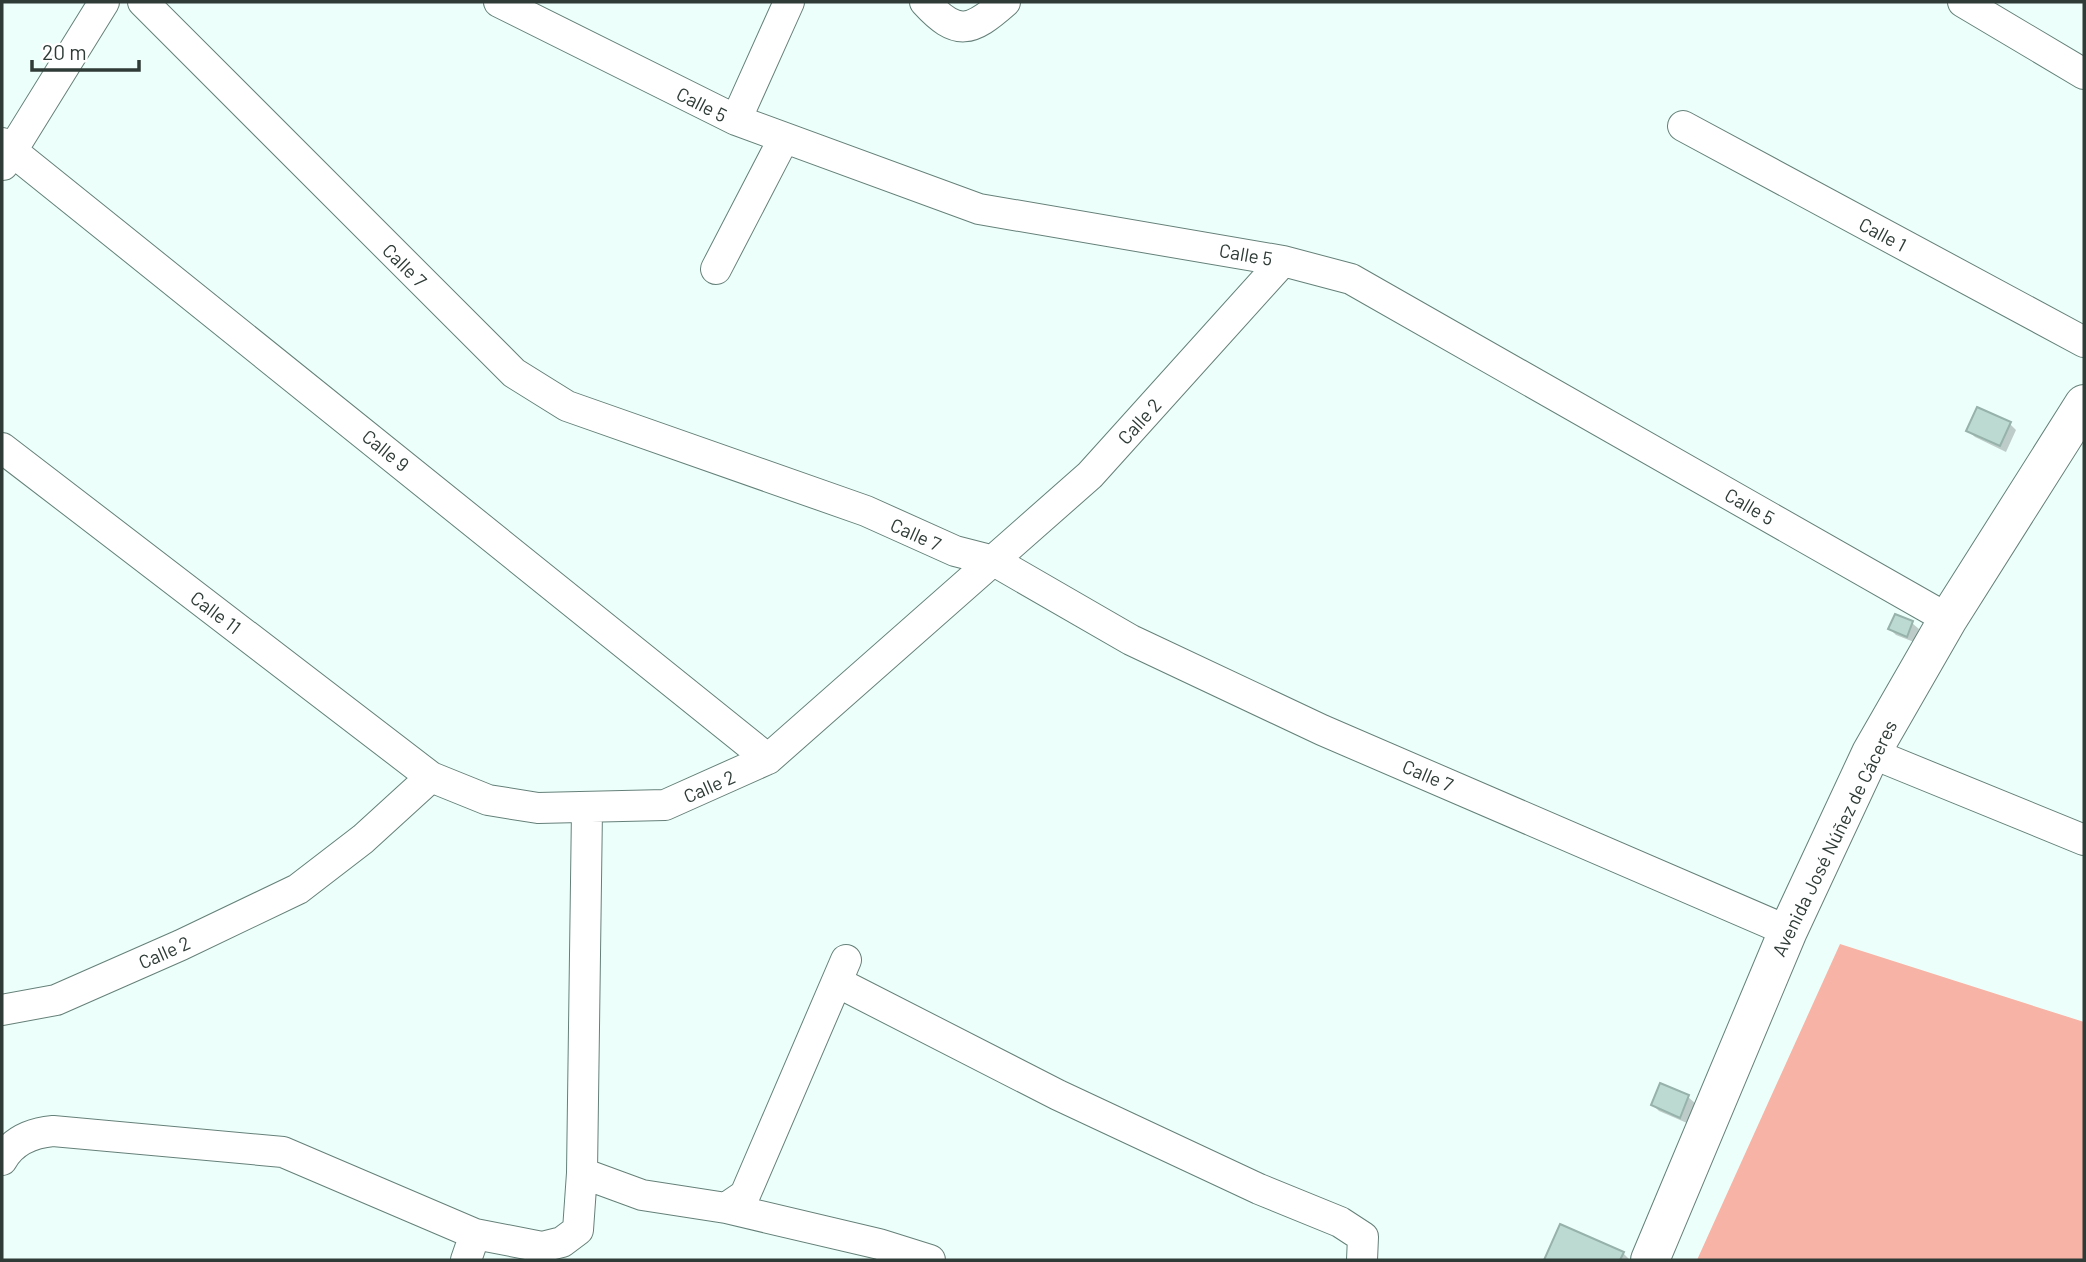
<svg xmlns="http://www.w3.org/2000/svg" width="2086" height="1262" font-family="Barlow,sans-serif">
<rect width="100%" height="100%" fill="#edfffa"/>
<path fill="#f7b3a5" d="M1840,944L2084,1022V1260H1697Z"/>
<path fill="#0003" d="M2010,424L2016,430L2006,452L1975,437L1968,431Z
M1912,623L1919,629L1914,642L1896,635L1890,629Z
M1661,1086L1688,1097L1695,1103L1687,1123L1659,1111L1653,1105Z
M1561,1226L1623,1253L1630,1260H1546Z"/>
<path fill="#bddad2" stroke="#96b2aa" stroke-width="2" d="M1977,407L2011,422L2000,446L1966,431Z
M1895,614L1913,621L1907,637L1888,629Z
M1660,1083L1689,1095L1680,1118L1651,1105Z
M1560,1224L1624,1252L1620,1260H1544Z"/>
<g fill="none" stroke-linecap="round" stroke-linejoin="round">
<defs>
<path id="street" d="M143,2L514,373L567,406L866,511L955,551L994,561L1131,640L1322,730L1788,931
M499,2L736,120L979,209L1283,261L1351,279L1948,619
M925,2C957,37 971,32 1005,2
M1963,2L2084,74
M736,120L789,2
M1683,126L2084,342
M2,143L768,759
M3,165L104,2
M716,269L783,140
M2,448L431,777L488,800L538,808L665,805L768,759L1090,475L1283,261
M1871,753L2084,840
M837,982L1058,1095L1259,1189L1340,1222L1363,1237L1362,1260
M2,1010L56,1000L181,945L298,889L363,839L431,777
M2,1160C13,1140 32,1133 53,1131L283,1152L475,1234L542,1247L562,1242L578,1230L582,1173L587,809
M582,1173L642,1195L726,1208L745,1195L846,960
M726,1208L879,1244L930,1260
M466,1260L475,1234"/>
<path id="secondary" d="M1650,1260L1788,931L1871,753L1948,619L2084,404"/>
</defs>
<use href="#street" stroke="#658079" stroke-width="32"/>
<use href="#secondary" stroke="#658079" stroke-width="40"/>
<use href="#street" stroke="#fff" stroke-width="30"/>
<use href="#secondary" stroke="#fff" stroke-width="38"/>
</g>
<g text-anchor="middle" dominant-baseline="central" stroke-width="5" stroke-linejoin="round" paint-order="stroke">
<g font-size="19" fill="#2f3b37" stroke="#fff">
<text transform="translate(702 104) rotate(27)">Calle 5</text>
<text transform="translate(1883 234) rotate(28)">Calle 1</text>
<text transform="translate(1246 254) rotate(10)">Calle 5</text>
<text transform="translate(405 265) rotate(45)">Calle 7</text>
<text transform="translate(1139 421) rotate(-48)">Calle 2</text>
<text transform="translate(386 450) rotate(39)">Calle 9</text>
<text transform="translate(1750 506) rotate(30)">Calle 5</text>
<text transform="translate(916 534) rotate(24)">Calle 7</text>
<text transform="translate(216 612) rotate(37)">Calle 11</text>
<text transform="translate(1428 775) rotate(23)">Calle 7</text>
<text transform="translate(709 786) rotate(-24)">Calle 2</text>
<text transform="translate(1834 838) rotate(-64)">Avenida José Núñez de Cáceres</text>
<text transform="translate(164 952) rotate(-24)">Calle 2</text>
</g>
</g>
<rect width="2086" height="1262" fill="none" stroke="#2f3b37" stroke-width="7"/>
<path d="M32 60v10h107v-10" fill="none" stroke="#2f3b37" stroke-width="3.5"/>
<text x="42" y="60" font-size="21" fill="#2f3b37" stroke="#ffffff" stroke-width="5" paint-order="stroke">20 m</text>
</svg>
